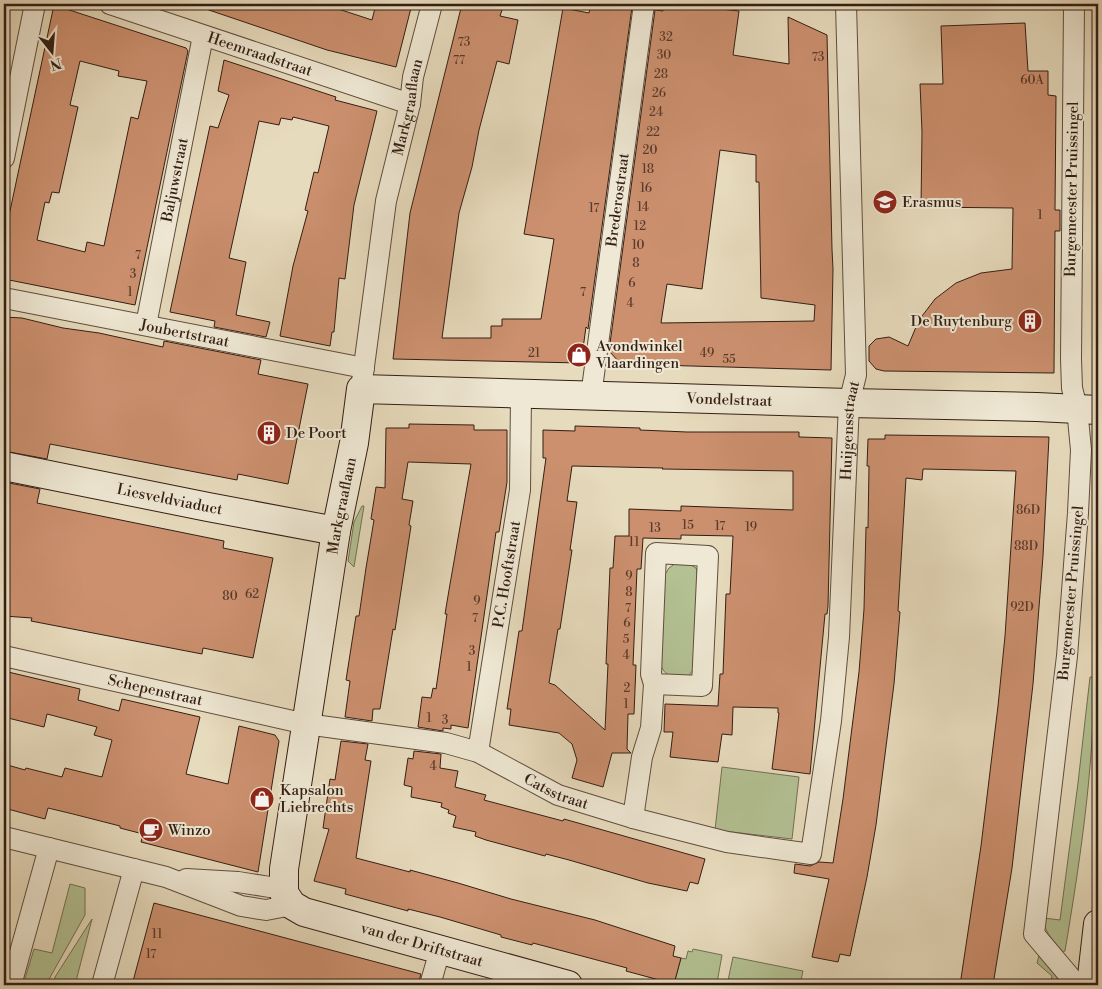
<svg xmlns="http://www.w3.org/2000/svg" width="1102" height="989" font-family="'Libre Bodoni',serif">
<rect width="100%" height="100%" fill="#e7dbbd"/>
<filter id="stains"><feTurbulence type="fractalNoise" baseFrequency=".004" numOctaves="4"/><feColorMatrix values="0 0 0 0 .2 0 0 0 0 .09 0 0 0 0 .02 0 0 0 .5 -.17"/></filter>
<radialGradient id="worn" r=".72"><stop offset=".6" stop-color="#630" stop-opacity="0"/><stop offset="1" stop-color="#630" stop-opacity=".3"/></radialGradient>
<path fill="#b3c193" stroke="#737054" d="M362,506H364L354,567L348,561L354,522Z
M677,562H686L696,568L700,581L696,667L687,677C673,677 665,678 660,663L664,576L669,568Z
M1090,677H1094C1094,769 1080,861 1065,951L1063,952C1055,942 1043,932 1044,918L1060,920L1078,783Z
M722,767L799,777L792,839L715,830Z
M70,884L85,888V915L48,981L47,985H23L34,949L52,953Z
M92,919L75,985H54L55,977Z
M693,949L722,955L717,983L707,980L705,985H692L679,982L678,985L674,984L681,958L686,959L688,951L692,952Z
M1039,956L1057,975L1059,985H1050L1052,976L1037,963Z
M733,957L803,971L800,985H727Z"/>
<path fill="#cc906f" stroke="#331e14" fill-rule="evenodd" d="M200,4H323L372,20L376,4H412L396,67L327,50L200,7Z
M462,4H504L500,16L518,20L509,64L497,61L479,130L472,167L459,213L442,338H491V326H502V319H541L554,239L524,234L563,8L589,13L591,4H606L632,7L588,329L586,327L581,363L393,359L410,213Z
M664,4H704L703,7L739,11L733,55L789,64L788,17L827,35L832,249L833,269L831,370L621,364L609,351L655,10L663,11ZM720,150L756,155V182H759L761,298L815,305L814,321L661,323L667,284L702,289Z
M54,5L186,48L188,51L135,305L4,279V239ZM80,61L119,71L118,76L147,81L138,119L131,117L104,246L87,242L85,252L37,240L45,202L49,203L52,192L59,193L78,107L70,105Z
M1025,23L1028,71H1048V95L1056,96L1055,210H1060V231H1055L1054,373L884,371L876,369L869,361V346L876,339L889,337L908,346L919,320L935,299L956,283L981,273L1012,269L1013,208L921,207L922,132L920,84H943L941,26Z
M224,60L336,97L335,100L377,111L354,205L345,279L339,278L334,332H332L330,346L280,336L293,266L308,211L305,210L314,172L318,173L329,126L293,117L292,120L281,118L279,125L259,121L229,258L246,262L236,315L270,322L266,337L214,327L215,321L170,312L210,126L218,128L229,95L218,91Z
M4,317L22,318L63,328L99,333L163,347L164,341L261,360L258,374L308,384L288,484L238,474L237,480L50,444L47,459L4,451Z
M409,424L474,425V430H507V482L499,532H496L468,728L451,725V729L443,728V731L418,727L422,697L431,698L433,688L436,689L447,614H445L449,590L471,464L408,462L402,499L413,501L409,525L411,526L395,630L393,629L380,709H373L372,721L345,717L350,681L346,680L356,616H359L366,568L374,520L371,519L376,487L385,488L386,428H409Z
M575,426L640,428V430L687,432H799V437L832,438L828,606L827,614H825L810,774L772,769L779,713H778V708L733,707L732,735L722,734L718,762L670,757L673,732H664L665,704L718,706L720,674H723L726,594H730L733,536L681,535V539L643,538L641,569H637L633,665H636L634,714H628L627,749L631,753H612L603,787L572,778L577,760L572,744L559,733L509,725L511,709H507L519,631H522L546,458H543V430L575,431ZM572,466L663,468L662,469L793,471V510L681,506V511L629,509V536H615L613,568H610L606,664H608L605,730L555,685L549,683L558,629H560L572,550H570L577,502L567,501Z
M885,435L1049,437L1043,556L1033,684L1012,868L993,985H960L981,846L998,706L1005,636L1016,471L923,469L922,480L906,478L898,611L900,612L894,684L876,825L867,877L850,956L840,954L838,962L812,957L829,879L794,873L795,864L810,866L819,862L833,863L843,799L859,672L864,609L866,527L868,528L869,466H867L868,439H885Z
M4,482L40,489L37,503L224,541L223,548L273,558L253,658L203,648L202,654L31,621L32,618L4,616Z
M4,671L80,689L78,700L119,711L122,699L200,717L186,774L228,784L239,726L275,735L279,741L258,872L141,842L143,834L120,828V826L73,814L48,808L45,819L4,808V764L25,770L26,768L62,777L65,768L102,777L112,740L94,735L97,727L47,714L44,727L4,717Z
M341,741L368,744L365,760L371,761L356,858L410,872V870L458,883L511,899L595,920L675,946L673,956L681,958L674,984L626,971L627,968L533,943L532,945L501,937V935L440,917L408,909V911L345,894L346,889L314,881L329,829L323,828L330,779L335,780Z
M414,751L441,754L440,768L458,771L455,787L486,795L484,800L563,821L564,819L705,859L698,884L690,882L687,891L648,883L569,860L546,854L545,856L486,840L475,836L476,832L453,827L456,816L448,813L449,810L441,807L442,803L411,797L412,787L404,785L408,758L413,759Z
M154,903L421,974L418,985H132Z"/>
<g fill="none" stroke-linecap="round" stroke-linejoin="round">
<defs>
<g id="street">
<path id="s1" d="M110,4L410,104"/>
<path d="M1074,4L1071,359L1072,388L1077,408L1081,450L1078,513L1067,656L1034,934L1077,985"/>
<path d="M4,158L35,4"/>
<path id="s2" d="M4,298L364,368"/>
<path id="s3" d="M146,325L203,36"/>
<path id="s4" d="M361,389L386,201L410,104L413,77L432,4"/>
<path id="s5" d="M591,396L644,4"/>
<path d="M656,553L708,556L702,686L654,684L651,674Z"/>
<path id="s6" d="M4,656L306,724L446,743L478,752L558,795L633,818L727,842L811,854L831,721L839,637L849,403L856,375L846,4"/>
<path id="s7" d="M478,752L520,490L521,395"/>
<path d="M633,818L642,757L651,728L654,684"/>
<path d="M4,837L166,877L241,906L266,910L292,905"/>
<path d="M186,879L238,882L270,887L284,886"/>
<path d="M11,985L49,848"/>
<path d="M102,985L134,869"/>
<path d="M430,985L440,950"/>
</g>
<g id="secondary">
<path id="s8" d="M4,466L208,507L336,531"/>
<path id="s9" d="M568,985L304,912L292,905L284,893V869L336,531L354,443L361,389L849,403L1037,407L1098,410"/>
<path d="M1091,985L1098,924"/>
</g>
</defs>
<use href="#street" stroke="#604d3e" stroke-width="22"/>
<use href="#secondary" stroke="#331e14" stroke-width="30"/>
<use href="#street" stroke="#efe8d4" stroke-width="20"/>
<use href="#secondary" stroke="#efe8d4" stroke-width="28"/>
</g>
<defs>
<symbol id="school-disc" viewBox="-11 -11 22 22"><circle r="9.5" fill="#8f2418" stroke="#efe8d4"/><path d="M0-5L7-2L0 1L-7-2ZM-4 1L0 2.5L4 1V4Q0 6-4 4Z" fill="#fff"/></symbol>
<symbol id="building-disc" viewBox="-11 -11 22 22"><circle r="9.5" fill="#8f2418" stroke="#efe8d4"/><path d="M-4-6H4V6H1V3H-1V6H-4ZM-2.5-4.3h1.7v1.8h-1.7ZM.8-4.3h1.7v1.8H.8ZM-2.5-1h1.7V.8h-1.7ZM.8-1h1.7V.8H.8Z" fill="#fff"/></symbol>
<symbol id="shop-disc" viewBox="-11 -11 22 22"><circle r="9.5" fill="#8f2418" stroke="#efe8d4"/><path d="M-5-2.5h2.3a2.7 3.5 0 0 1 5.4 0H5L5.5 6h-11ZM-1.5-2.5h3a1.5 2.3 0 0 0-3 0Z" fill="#fff"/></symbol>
<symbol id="cafe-disc" viewBox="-11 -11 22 22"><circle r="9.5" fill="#8f2418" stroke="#efe8d4"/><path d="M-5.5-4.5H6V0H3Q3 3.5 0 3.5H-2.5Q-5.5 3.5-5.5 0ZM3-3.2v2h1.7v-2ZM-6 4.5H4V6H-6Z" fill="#fff"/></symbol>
</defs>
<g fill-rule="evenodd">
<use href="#school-disc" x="871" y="188" width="28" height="28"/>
<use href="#building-disc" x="1016" y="307" width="28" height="28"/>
<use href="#shop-disc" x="565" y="341" width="28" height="28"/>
<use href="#building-disc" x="255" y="419" width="28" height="28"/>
<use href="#shop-disc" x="248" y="785" width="28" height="28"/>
<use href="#cafe-disc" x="137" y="816" width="28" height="28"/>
</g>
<g text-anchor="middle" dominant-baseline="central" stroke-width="4" stroke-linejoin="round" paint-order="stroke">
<g font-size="12" fill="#593a2b">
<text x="666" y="37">32</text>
<text x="464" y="42">73</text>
<text x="664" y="55">30</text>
<text x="818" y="57">73</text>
<text x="459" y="60">77</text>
<text x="661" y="74">28</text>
<text x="1032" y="80">60A</text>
<text x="659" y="93">26</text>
<text x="656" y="112">24</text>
<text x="653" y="132">22</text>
<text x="650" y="150">20</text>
<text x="648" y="169">18</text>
<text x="646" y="188">16</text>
<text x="643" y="207">14</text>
<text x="594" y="208">17</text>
<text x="1040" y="215">1</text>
<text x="640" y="226">12</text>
<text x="638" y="245">10</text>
<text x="138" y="255">7</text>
<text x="636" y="263">8</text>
<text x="133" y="274">3</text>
<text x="632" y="283">6</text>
<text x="130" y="292">1</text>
<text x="583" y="292">7</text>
<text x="630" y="303">4</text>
<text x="534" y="353">21</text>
<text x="707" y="353">49</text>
<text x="729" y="359">55</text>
<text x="1028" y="510">86D</text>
<text x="688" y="525">15</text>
<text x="720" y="526">17</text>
<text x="751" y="527">19</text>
<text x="655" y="528">13</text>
<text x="634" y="542">11</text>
<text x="1026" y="546">88D</text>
<text x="629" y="576">9</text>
<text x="629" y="592">8</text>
<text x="252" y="594">62</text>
<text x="230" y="596">80</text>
<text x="477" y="601">9</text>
<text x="1022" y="607">92D</text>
<text x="628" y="608">7</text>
<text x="475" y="618">7</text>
<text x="627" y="623">6</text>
<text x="626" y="639">5</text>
<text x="472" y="651">3</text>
<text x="626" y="655">4</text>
<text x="469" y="667">1</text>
<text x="627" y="688">2</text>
<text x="626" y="704">1</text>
<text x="429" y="718">1</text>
<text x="445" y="720">3</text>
<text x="433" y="766">4</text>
<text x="157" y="934">11</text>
<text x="151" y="954">17</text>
</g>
<g font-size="15" fill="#331e14" stroke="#efe8d4">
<text stroke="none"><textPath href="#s1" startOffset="158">Heemraadstraat</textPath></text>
<text stroke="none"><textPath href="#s4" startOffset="286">Markgraaflaan</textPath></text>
<text stroke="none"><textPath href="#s3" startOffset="148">Baljuwstraat</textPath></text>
<text transform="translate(1072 189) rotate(-89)">Burgemeester Pruissingel</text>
<text stroke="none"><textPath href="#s5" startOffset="198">Brederostraat</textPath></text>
<text stroke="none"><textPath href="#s2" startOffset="184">Joubertstraat</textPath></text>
<text stroke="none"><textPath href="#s9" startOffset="1181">Vondelstraat</textPath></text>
<text stroke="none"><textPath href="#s6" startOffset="1261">Huijgensstraat</textPath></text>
<text stroke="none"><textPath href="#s8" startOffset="169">Liesveldviaduct</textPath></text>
<text stroke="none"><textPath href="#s9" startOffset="694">Markgraaflaan</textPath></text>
<text stroke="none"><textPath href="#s7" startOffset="180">P.C. Hooftstraat</textPath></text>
<text transform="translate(1071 593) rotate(-85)">Burgemeester Pruissingel</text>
<text stroke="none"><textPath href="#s6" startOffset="155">Schepenstraat</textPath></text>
<text stroke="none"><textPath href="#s6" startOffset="572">Catsstraat</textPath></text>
<text transform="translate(422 945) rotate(16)">van der Driftstraat</text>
</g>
<g font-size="15" fill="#331e14" stroke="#efe8d4" text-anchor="start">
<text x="902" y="202">Erasmus</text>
<text x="1012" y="321" text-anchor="end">De Ruytenburg</text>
<text x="596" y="346">Avondwinkel<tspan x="596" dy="17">Vlaardingen</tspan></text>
<text x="286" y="433">De Poort</text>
<text x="280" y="790">Kapsalon<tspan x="280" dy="17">Liebrechts</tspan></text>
<text x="168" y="830">Winzo</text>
</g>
</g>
<rect width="1102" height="989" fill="none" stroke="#e7dbbd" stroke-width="20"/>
<rect x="5" y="5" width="1092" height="979" fill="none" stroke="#331e14" stroke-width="2.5"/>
<rect x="10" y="10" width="1082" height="969" fill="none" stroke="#331e14"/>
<g transform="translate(52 52) rotate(163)" stroke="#efe8d4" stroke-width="4" paint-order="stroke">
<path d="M0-4L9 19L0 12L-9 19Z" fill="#331e14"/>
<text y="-8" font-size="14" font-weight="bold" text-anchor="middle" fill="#331e14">N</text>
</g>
<rect width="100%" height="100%" filter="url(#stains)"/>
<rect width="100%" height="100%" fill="url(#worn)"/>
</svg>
